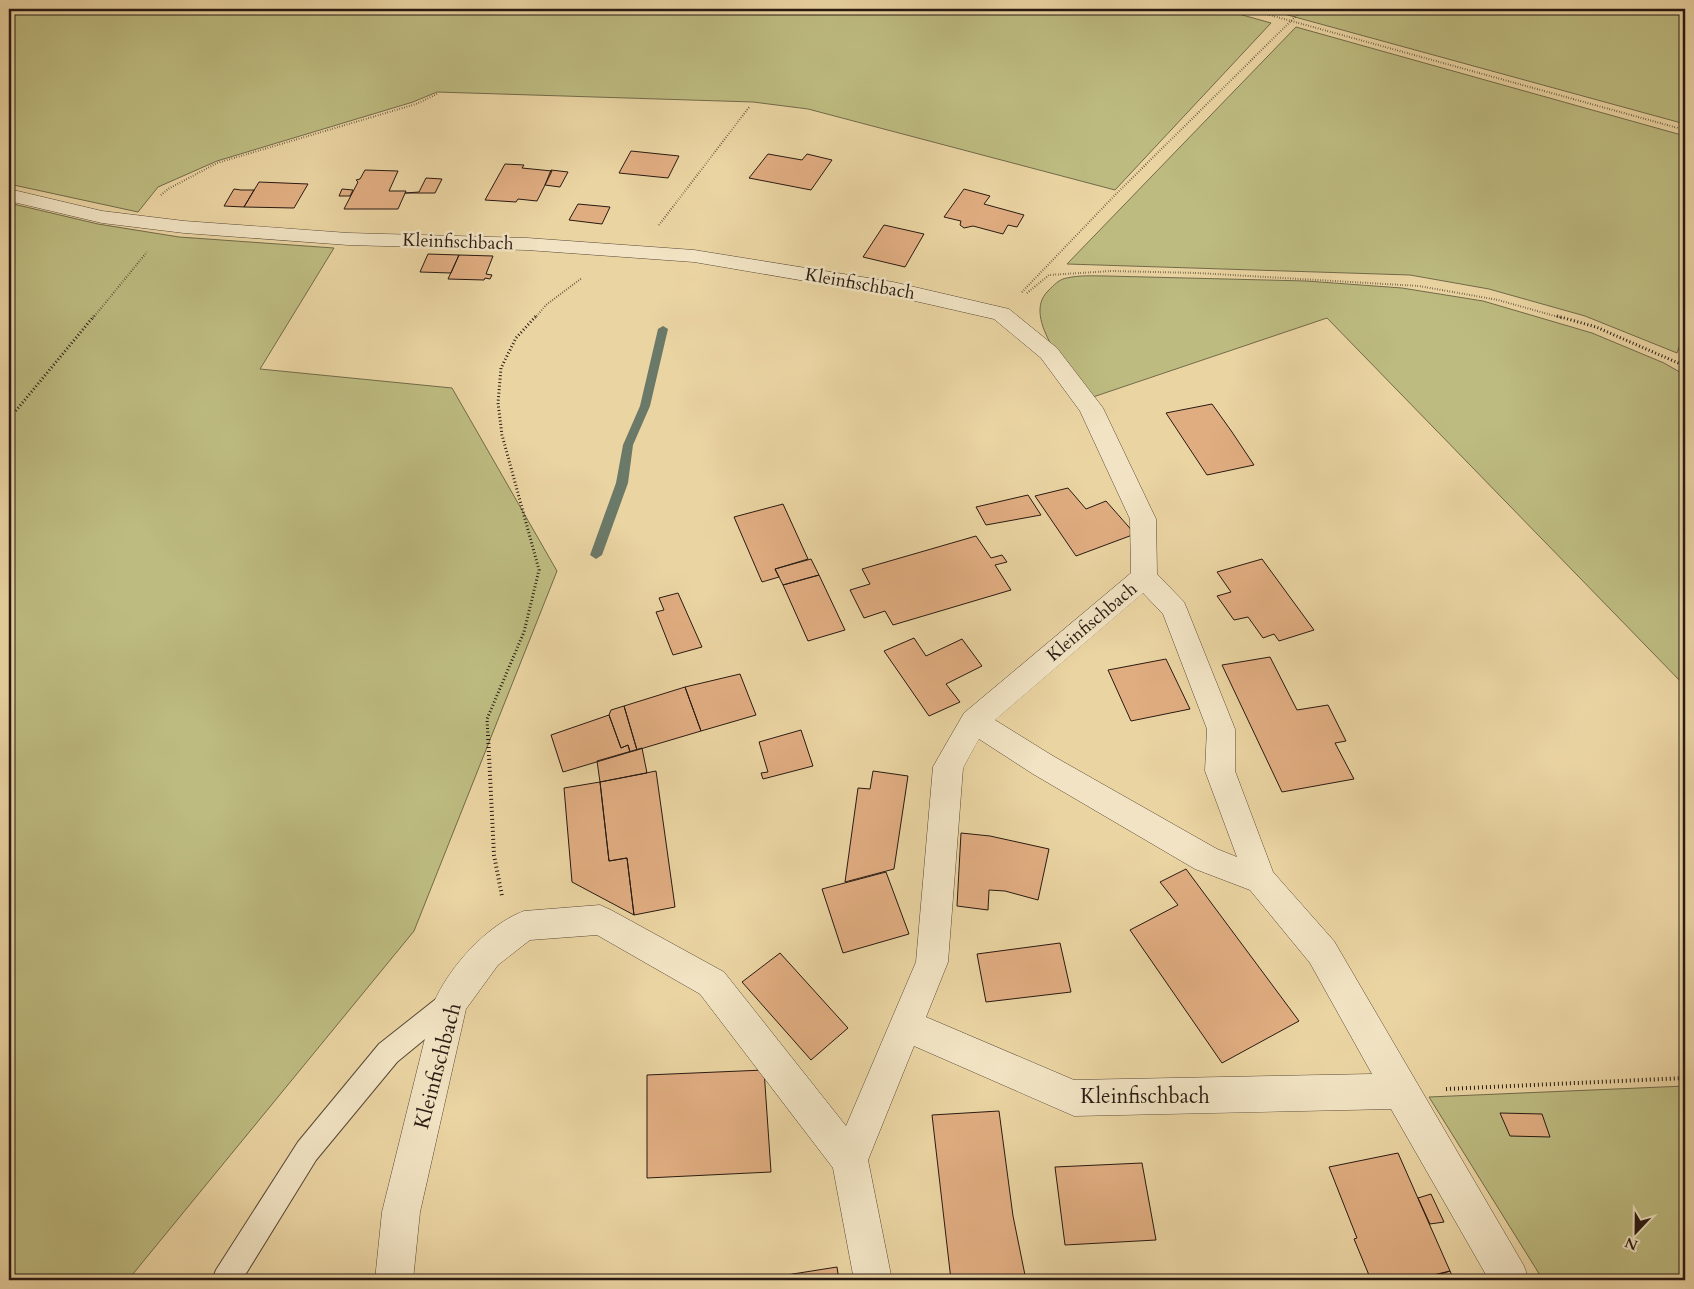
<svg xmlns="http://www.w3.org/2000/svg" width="1694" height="1289" font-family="Cardo,serif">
<rect width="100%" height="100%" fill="#ead4a2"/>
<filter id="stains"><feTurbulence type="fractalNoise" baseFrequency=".004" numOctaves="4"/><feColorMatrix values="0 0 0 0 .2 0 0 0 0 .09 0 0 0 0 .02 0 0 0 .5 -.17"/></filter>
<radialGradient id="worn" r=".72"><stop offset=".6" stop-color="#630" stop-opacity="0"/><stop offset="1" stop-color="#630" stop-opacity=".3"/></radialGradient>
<path fill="#bdbb80" stroke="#726a49" d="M9,9H1221L1271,23L1115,190L808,109L753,102L437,92L413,102L217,161L158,187L138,212L9,184Z
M1267,9H1685V124L1284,14Z
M1296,27L1685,136V331L1677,353L1585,316L1489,289L1410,275L1067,264Z
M9,203L98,224L179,237L334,248L260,369L452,388L557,571L414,931L128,1280H9Z
M1106,276L1306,281L1402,288L1483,301L1592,333L1664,363L1685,375V686L1327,318L1090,398C1073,376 1020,318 1048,291C1054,285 1059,279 1067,278C1079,275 1093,276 1106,276Z
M1685,1086V1280H1543L1429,1097Z"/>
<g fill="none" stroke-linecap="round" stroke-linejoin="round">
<path fill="#6b7968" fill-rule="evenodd" d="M663,326L668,329L650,406L633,445L628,483L602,555L596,559L590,555L616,483L623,445L640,406L658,329Z"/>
</g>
<path fill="#e0ad81" stroke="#281a12" d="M631,151L679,156L668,178L619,173Z
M768,154L802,160L807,154L832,160L811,190L749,178Z
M505,164L524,165L522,168L552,171L537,201L518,199L516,202L485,200Z
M365,170L398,171L389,191H406L398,209H344L358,182L356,180L360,179Z
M551,170L568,172L560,187L545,185Z
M426,178L442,179L435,193H405L419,192Z
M259,182L308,184L294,208L244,207Z
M234,189L241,190H254L244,207L224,206Z
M342,189L353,190L350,196H339Z
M964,189L990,196L984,204L1024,215L1017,227L1008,225L1003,234L973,226L964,228L960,225L961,221L944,217Z
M578,204L610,207L602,224L569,220Z
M884,225L924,234L905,267L863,257Z
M428,254L459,255L451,273L420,272Z
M459,255L493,256L486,274L492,275L490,279L485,278L484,280L448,279Z
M1212,404L1232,432L1254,465L1207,475L1166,413Z
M1068,488L1086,509L1106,501L1135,534L1076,556L1035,496Z
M1028,495L1041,515L986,525L976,507Z
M783,504L808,559L775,569L779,577L762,582L734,517Z
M976,536L991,558L1002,555L1007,562L995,565L1011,590L893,625L885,611L864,618L850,590L870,584L862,569Z
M811,559L819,575L783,585L775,569Z
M1262,559L1314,630L1279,641L1274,634L1263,638L1248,617L1234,620L1217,596L1231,592L1217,572Z
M819,575L845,630L808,641L783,585Z
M678,593L702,647L673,655L656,612L664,610L659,598Z
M914,638L926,656L962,639L982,666L946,684L960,702L929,716L884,651Z
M1270,657L1297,710L1328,705L1346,741L1335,743L1354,779L1282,792L1222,665Z
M1166,659L1190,709L1131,721L1108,670Z
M740,674L756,715L701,731L685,687Z
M685,687L701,731L637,750L624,706Z
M624,706L637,750L630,752L628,745L621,748L609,715L611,710Z
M609,715L621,748L628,745L630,752L563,772L551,735Z
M801,730L813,766L763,779L761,773L768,772L759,742Z
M642,748L647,773L600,782L597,761Z
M656,771L675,907L634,915L627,858L609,861L600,782Z
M873,771L908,776L894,869L845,882L858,788L870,789Z
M600,782L609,861L627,858L634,915L572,882L564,788Z
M961,833L990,836L1049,849L1038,900L1005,891L989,890L988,910L957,906Z
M1186,869L1299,1021L1222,1063L1130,930L1178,905L1160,882Z
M886,872L909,934L843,953L822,889Z
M1060,943L1071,992L986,1002L977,954Z
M780,953L848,1028L811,1060L742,982Z
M764,1070L771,1172L647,1178V1075Z
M999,1111L1013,1216L1026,1280H951L932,1115Z
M1500,1113L1542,1114L1550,1137L1510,1136Z
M1398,1153L1450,1271L1412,1280H1371L1354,1239L1357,1238L1329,1167Z
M1142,1163L1156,1240L1065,1245L1055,1167Z
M1431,1194L1444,1222L1430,1224L1418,1198Z
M837,1267L839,1280H780V1276Z
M1450,1271L1454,1280H1412L1444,1273Z"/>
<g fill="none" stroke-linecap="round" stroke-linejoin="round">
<defs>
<path id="lane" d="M450,991L459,995L462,1003L459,1011L397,1062L316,1160L242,1280H212L216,1270L298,1142L379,1044L441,995Z"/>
<path id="street" d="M9,189L102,211L184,221L348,233L527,238L694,250L893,282L1009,309L1057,348L1103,408L1156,519L1157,574L1184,602L1187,609L1235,729V771L1273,872L1334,941L1524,1266L1529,1280H1489L1391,1109L1074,1116L914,1046L868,1160L892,1280H854L833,1168L700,994L597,935L530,940L498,965L466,1009L420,1212L413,1280H375L382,1212L434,1002C450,966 487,925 524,911L600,905L611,910L724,972L846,1126L916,962L933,767L938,758L964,713L1131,573L1130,519L1080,411L1041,358L994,319L893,296L694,262L527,250L348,245L184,233L102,223L9,201ZM1143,593L1163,614L1207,729L1205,771L1237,857L1217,849L1053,756L995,720ZM979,739L1033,774L1195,869L1250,890L1310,963L1372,1074L1074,1080L926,1017L948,962L963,768Z"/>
</defs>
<use href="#lane" stroke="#584836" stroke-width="2"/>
<use href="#street" stroke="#584836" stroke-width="1"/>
<path stroke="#281a12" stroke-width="2" stroke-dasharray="0.5 2" stroke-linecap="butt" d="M1248,9L1685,130
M161,195L168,189L217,163L416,104L437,94
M659,225L750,106
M1022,292L1116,194L1303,9
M1027,293L1049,275L1111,271L1198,273L1419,286L1498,300L1562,318
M93,318L147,252
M535,318L546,305L582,278"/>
<path stroke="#281a12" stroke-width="3" stroke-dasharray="1 2.5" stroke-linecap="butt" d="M1557,316L1596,327L1685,366
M9,419L94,316
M488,736L487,719L524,632L539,570L502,435L498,403L501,368L516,338L536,316"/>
<path stroke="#281a12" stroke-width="4" stroke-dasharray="1 3" stroke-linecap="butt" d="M488,735L494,855L502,896
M1446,1089L1685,1078"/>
<use href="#lane" fill="#f1e3c3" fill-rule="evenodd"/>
<use href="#street" fill="#f1e3c3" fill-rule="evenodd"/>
</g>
<g text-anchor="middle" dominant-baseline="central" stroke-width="5" stroke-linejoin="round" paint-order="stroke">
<g font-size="18" fill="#281a12" stroke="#f1e3c3">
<text transform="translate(458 242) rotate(2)">Kleinfischbach</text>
<text transform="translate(860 284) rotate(10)">Kleinfischbach</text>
<text transform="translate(1092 622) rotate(-40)">Kleinfischbach</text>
</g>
<g font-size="21" fill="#281a12" stroke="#f1e3c3">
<text transform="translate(438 1066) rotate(-75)">Kleinfischbach</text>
<text x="1145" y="1096">Kleinfischbach</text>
</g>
</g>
<rect width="1694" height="1289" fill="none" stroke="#ead4a2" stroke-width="30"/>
<rect x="10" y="10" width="1674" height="1269" fill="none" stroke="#281a12" stroke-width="2.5"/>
<rect x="15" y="15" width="1664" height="1259" fill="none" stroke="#281a12"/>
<g transform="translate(1636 1232) rotate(202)" stroke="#f1e3c3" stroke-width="4" paint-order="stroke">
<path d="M0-4L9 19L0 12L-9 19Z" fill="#281a12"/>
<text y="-8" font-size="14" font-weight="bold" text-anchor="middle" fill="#281a12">N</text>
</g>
<rect width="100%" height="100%" filter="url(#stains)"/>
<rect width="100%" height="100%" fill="url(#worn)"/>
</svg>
